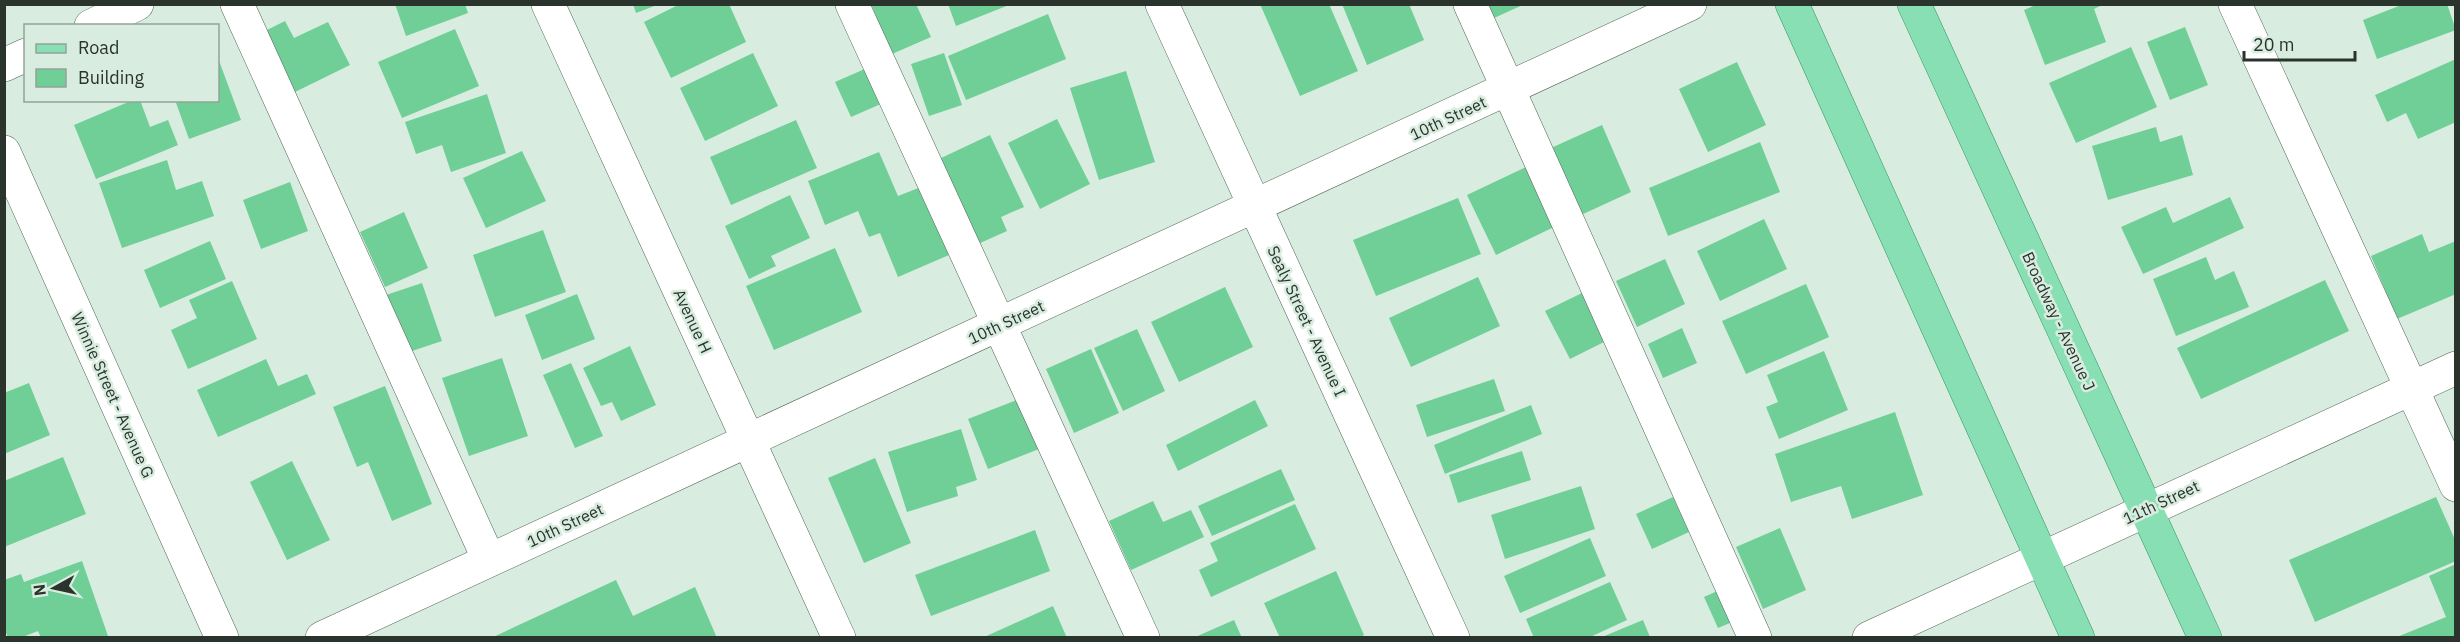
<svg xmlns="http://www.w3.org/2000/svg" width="2460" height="642" font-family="'IBM Plex Sans',sans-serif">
<rect width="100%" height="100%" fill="#d8eddf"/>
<path fill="#70ce97" d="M395,4H465L468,13L406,36Z
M633,4H657V5L636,13Z
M680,4H729L746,42L671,78L644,22Z
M871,4H916L931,37L892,54Z
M948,4H1009V5L956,26Z
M1260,4H1329L1358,71L1300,96Z
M1342,4H1409L1424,40L1367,65Z
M1488,4H1525L1494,18Z
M2038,4H2104L2094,9L2106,42L2045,65L2024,10Z
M2404,4H2447L2456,30L2377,59L2363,20Z
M1048,14L1066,59L966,100L948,56Z
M285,21L294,38L328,22L350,65L293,93L263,32Z
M2185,27L2208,85L2170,100L2147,42Z
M455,29L479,86L402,118L378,62Z
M2131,47L2157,107L2076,143L2049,83Z
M753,53L778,106L705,141L680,88Z
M944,53L962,105L929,116L911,64Z
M218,58L241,120L189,139L175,100H218Z
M2456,59V122L2418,139L2406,113L2387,122L2375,95Z
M1737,62L1766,125L1708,152L1679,89Z
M867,68L883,103L851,117L835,82Z
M1126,71L1155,162L1099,180L1070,88Z
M487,94L506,153L451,172L442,145L416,154L405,122Z
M133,100H140L150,127L168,120L178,145L96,179L74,125Z
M1057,119L1090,184L1040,209L1008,143Z
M796,120L817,168L731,205L710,157Z
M1602,125L1631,192L1581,215L1551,148Z
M2156,127L2160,142L2182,135L2193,175L2108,200L2092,146Z
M990,135L1024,207L1001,217L1007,231L978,244L939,159Z
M1760,142L1780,192L1668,236L1649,188Z
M522,151L546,201L486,228L463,178Z
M879,152L898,196L921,187L949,255L898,277L880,233L869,237L858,211L825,225L808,181Z
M167,160L176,190L202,181L214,216L122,248L99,183Z
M1528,166L1556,226L1496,255L1467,195Z
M290,182L308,231L261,249L243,200Z
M790,195L810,238L771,256L776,266L749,279L725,226Z
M2230,197L2244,228L2143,274L2121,227L2166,207L2173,223Z
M1458,198L1481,254L1376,296L1353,240Z
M404,212L428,268L385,287L360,232Z
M1764,219L1787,269L1720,301L1697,251Z
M543,230L566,292L495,317L473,255Z
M2422,234L2429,252L2456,241V294L2397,319L2371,256Z
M210,241L226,279L160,308L144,270Z
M835,248L862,312L774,350L746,286Z
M2206,257L2215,280L2234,271L2249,307L2176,336L2153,279Z
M1665,259L1685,304L1637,327L1616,281Z
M1478,277L1500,326L1411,367L1389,318Z
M2325,280L2349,331L2201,399L2177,348Z
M232,281L257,339L188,369L171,330L197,318L189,300Z
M422,283L442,341L406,353L386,295Z
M1806,284L1829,337L1746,374L1722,321Z
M1225,287L1253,347L1179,382L1151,322Z
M1582,293L1606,341L1570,359L1545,311Z
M577,294L595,339L542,360L525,315Z
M1682,328L1697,363L1663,378L1648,344Z
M1137,329L1165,391L1123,411L1094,348Z
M630,346L656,405L621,421L612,402L601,406L583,368Z
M1091,349L1119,413L1074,433L1046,369Z
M1824,351L1848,410L1779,439L1766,407L1778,402L1767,375Z
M502,358L528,436L469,456L442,378Z
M266,359L278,386L307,374L316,394L218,437L197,390Z
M571,363L603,436L575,448L543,375Z
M1494,379L1505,411L1427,437L1416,405Z
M29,383L50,435L4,454V393Z
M385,386L432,504L392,521L368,462L357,467L333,407Z
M1019,399L1039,449L988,469L968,419Z
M1255,400L1268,426L1178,471L1166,445Z
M1531,405L1542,434L1445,474L1434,445Z
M1895,412L1923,495L1852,519L1841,486L1791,502L1775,454Z
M961,429L977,480L956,487L958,496L907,512L888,452Z
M1522,451L1531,480L1458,503L1449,475Z
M63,457L86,514L4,547V481Z
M875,458L911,543L864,563L828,478Z
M292,461L330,540L287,560L250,482Z
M1281,469L1295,500L1212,536L1198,506Z
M1581,486L1595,529L1505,559L1491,515Z
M1673,497L1689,532L1652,549L1636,514Z
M2436,497L2456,542V561L2315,622L2289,560Z
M1153,501L1163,522L1191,510L1204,537L1131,570L1109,521Z
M1295,504L1316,549L1211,597L1199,570L1218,561L1210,543Z
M1780,528L1806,590L1763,609L1736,547Z
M1035,530L1050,571L931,616L915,575Z
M1590,538L1606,576L1520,613L1504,576Z
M82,561L108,636L41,638L38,631L20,638H8L4,627V580L21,574L24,582Z
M2456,564V637H2397L2446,617L2429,576Z
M1336,571L1364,635L1359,638H1280L1264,603Z
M616,580L633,616L695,587L717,638H491Z
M1610,582L1627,620L1588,638H1534L1526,619Z
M1722,589L1737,620L1718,628L1704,597Z
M1053,606L1067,638H982Z
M1234,620L1242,638H1193Z
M1643,620L1650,637H1602Z"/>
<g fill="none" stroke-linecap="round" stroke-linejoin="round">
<defs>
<path id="minor" d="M237,4L489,560
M548,4L839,638
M852,4L1143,638
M1162,4L1453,638
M1470,4L1755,638
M2235,4L2456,485
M91,26L137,4
M4,65L26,55
M4,152L222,638
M322,638L1690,4
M1869,638L2456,368"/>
<path id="major" d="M1792,4L2078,638
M1914,4L2205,638"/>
</defs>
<use href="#minor" stroke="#526458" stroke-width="34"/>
<use href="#major" stroke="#339463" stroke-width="34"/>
<use href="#minor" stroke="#fff" stroke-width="33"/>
<use href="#major" stroke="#87dfb3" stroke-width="33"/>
</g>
<g text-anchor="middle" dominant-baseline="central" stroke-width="5" stroke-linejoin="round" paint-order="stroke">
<g font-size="16" fill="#2b332d" stroke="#d8eddf">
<text transform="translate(1448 118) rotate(-25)">10th Street</text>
<text transform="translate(693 321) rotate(65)">Avenue H</text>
<text transform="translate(1307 321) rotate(65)">Sealy Street - Avenue I</text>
<text transform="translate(2059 321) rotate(65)">Broadway - Avenue J</text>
<text transform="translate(1006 322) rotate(-25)">10th Street</text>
<text transform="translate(113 395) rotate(66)">Winnie Street - Avenue G</text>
<text transform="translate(2161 502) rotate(-25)">11th Street</text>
<text transform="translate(565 525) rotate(-25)">10th Street</text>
</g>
</g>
<rect width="2460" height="642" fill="none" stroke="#2b332d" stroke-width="12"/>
<rect x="24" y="24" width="195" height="78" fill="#d8eddf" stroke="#93a398" stroke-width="1.5"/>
<rect x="36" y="44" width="30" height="9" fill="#87dfb3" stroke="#93a398" stroke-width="1.5"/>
<text x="78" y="54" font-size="18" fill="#2b332d">Road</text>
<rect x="36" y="69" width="30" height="18" fill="#70ce97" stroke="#93a398" stroke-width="1.5"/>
<text x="78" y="84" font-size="18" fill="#2b332d">Building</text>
<g transform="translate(54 588) rotate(262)" stroke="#d8eddf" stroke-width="4.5" paint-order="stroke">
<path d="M0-4.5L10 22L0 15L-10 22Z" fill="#2b332d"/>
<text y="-9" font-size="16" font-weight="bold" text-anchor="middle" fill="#2b332d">N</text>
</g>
<path d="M2244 51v9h111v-9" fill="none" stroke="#2b332d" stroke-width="3"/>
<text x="2253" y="51" font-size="18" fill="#2b332d" stroke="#d8eddf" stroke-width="4.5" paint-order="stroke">20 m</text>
</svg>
